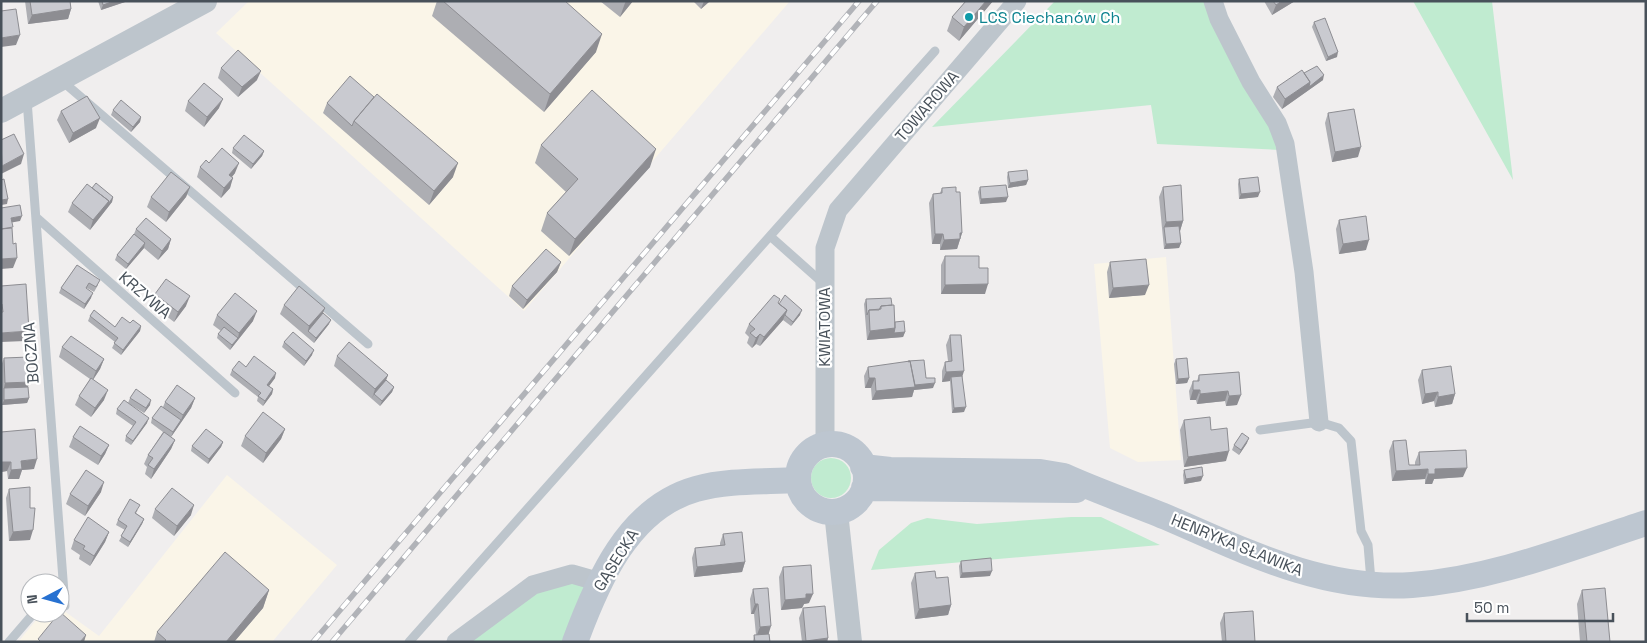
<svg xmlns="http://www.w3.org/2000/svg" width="1647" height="643" font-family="'Space Grotesk',sans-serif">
<rect width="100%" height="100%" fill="#f0eeee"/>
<path fill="#faf5e8" d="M249,1H790L524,311L216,33Z
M1166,257L1181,460L1138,462L1110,448L1094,264Z
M227,475L337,565L272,642H18L42,613H60V608L99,636Z"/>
<path fill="#c0ebd0" d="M1055,1H1207L1277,137L1280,150L1157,144L1151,105L932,127Z
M1413,1H1492L1513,180Z
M811 478a20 20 0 1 1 40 0a20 20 0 1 1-40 0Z
M1071,517H1101L1160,545L871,570L879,550L911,523L927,518L977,524Z
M600,582L575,642H456L533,585Z"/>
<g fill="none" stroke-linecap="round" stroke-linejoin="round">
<path stroke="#bdc5cc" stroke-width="9" d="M61,80L368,344
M27,100L65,606
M36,217L235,393
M824,284L770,236L935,51
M1260,430L1319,422L1339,428L1351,441L1361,531L1368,545L1371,581
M9,642L34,613
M409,642L770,236"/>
<path stroke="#bdc5cc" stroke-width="19" d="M1213,1L1219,19L1251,82L1277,123L1285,144L1304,272L1319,422
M825,445V248L838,210L1017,1
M456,642L533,585L572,574L600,582"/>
<path stroke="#bdc5cc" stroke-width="24" d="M1,111L205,1
M836,512L850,642"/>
<path stroke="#bdc6d0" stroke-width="26" d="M798 478a34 34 0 1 1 68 0a34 34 0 1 1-68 0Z
M863,467L890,470L1040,472L1064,476C1097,491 1132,503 1166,517C1245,551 1323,591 1412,585C1493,579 1569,548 1646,523
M864,488L1076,490
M575,642C597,582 628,508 696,489C728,480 764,482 798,480"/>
<defs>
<path id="rail" d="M313,642L859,1
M332,642L877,1"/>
</defs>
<use href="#rail" stroke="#b1b3b8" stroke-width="5.5"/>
<use href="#rail" stroke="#fff" stroke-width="4" stroke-dasharray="11" stroke-linecap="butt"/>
</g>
<path fill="#adaeb3" d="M25,1H70L71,9L68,19L28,24Z
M98,1H126L125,2L101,10Z
M437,1H565L596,52L544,112L432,16Z
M600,1H633L620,17Z
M693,1H710L701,9Z
M966,1H993L959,41L947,31L952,17Z
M1264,1H1295L1272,15Z
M1314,22L1337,57L1326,61L1312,27Z
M221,68L257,80L238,97L218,78Z
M1304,73L1323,80L1282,109L1273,97L1277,87Z
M188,101L219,108L204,127L185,111Z
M327,103L453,177L429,205L323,113Z
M113,110L141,117L140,122L131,132L111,115Z
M61,111L96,128L69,143L57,120Z
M1328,113L1358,157L1332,162L1325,123Z
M541,145L650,167L569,256L541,231L547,213L566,192L535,163Z
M233,148L264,151L262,156L251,169L232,153Z
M209,163L235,173L232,177L230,188L221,198L197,177L200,167Z
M1008,172L1028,180L1026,185L1008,188L1007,177Z
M1239,179L1258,197L1239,199L1238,184Z
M190,187L186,197L166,222L147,207L151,197Z
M980,187L1006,202L980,204L978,192Z
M1163,187L1183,221L1180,231L1181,243L1179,248L1164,249L1159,197Z
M92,188L113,197L112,202L90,230L68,212L72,203Z
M942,188L956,192L962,233L957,249L940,250V244H932L929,203L933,194L940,193Z
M1339,220L1366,250L1339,254L1336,229Z
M136,229L171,239L168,249L158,260L144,248L126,269L115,260L117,255L134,234Z
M945,256L979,268L985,294H941V265Z
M561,262L557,272L523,309L509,296L512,286Z
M1110,262L1145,295L1109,298L1107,272Z
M77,265L98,285L94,292L87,288V289L91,298L84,309L59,293L61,288Z
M155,294L186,306L174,322L151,304Z
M866,299L892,305L895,322L905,332L903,337L867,340L864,304Z
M778,303L800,315L791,326L783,320L760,346L756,344L752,348L747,343L749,337L745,333L749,324Z
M284,305L323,313L329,324L314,343L280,314Z
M217,315L253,321L230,350L217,338L218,334L221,331L213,325Z
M90,316L115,327L130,323L141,326L140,331L121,355L112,348L115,342L88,321Z
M950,335L962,376L964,412L952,413L950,381L942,382V371L945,362L948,361L946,345Z
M284,342L312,355L304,366L282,347Z
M62,347L104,359L100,369L93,380L104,400L91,417L75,405L79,396L90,379L59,357Z
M337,356L388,375L386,380L394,387L392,392L380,406L334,366Z
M4,358L29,398L27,403L2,405L1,366Z
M1176,359L1189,378L1187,383L1176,384L1174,364Z
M246,367L275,378L269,386L273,389L272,394L263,406L257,401L258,397L230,375L232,370Z
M868,367L926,378L933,388L914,390L912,397L872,400L871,388H865L864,376Z
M1422,370L1455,394L1452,404L1435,407L1434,401L1422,404L1418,380Z
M1239,372L1237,405L1226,406L1225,401L1197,404L1196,400H1190L1189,391L1193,381H1197L1199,375Z
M130,398L150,405L144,413L128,403Z
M195,398L191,408L171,437L175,440L171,449L151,479L145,474L147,467L144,464L148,455L163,432L151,423L152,418L163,407L165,402Z
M117,409L147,423L131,445L125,441L126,436L133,426L116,414Z
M1184,420L1211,430L1226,461L1184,467L1180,430Z
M285,429L281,439L263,463L241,446L245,436Z
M1,432L34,469L22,470L19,479H8L7,471L1,472Z
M73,437L109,445L105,454L98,465L69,447Z
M1393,441L1409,465H1415V462L1419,452L1463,477L1434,479L1432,484H1425V479L1392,481L1389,451Z
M223,442L221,447L208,464L191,451L192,446Z
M1247,443L1239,455L1232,450L1234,445Z
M1184,470L1201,481L1184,484L1183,475Z
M9,489L30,540L9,541L6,498Z
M101,492L85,516L66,504L70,494Z
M155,509L191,515L174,536L152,518Z
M138,510L136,513L144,519L142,524L128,547L119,541L125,530L116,525L118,520Z
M109,532L105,542L90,566L79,559L80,555L71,549L74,540Z
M723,534L745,562L742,572L694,577L692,558L695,548L720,546V543Z
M961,561L990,576L960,578L959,566Z
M783,567L809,603L804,604L802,608L781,610L779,577Z
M915,573L936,578L951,605L948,615L915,619L911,583Z
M753,589L769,634L770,642H753L754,635H756L754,614H751L750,599Z
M269,590L263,608L234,642H154L157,632Z
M1582,590L1610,642H1580L1577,604Z
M803,608L828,638L827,642H802L799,618Z
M1224,613L1255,642H1222L1220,623Z"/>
<path fill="#8d8d92" d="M114,1H126L125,2L101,10L103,5Z
M626,1H633L620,17L625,3Z
M704,1H710L701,9Z
M986,1H993L959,41L964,27Z
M1282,1H1295L1272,15L1276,5Z
M71,9L68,19L28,24L32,15Z
M602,34L596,52L544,112L550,94Z
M20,35L16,45L1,47V38Z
M1338,52L1337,57L1326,61L1328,57Z
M261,71L257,80L238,97L242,87Z
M1324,75L1323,80L1282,109L1285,99L1310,82Z
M223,99L219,108L204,127L207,117Z
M141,117L140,122L131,132L133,127Z
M100,118L96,128L69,143L73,133Z
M1361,147L1358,157L1332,162L1335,152Z
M656,149L650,167L569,256L575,239Z
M264,151L262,156L251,169L253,164Z
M24,154L21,164L1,174L2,166Z
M239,163L235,173L226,184L229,175Z
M458,163L453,177L429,205L434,191Z
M233,178L230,188L221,198L224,188Z
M1028,180L1026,185L1008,188L1010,183Z
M190,187L186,197L166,222L169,212Z
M1260,192L1258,197L1239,199L1241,194Z
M113,197L112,202L90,230L93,220L109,201Z
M1008,197L1006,202L980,204L981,199Z
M8,199L7,204L1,205V200Z
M22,216L20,221L9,223L11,218Z
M1183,221L1180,231L1164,227L1166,222Z
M960,233H962L957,249L940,250L944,240Z
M935,234H943L940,244H932Z
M171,239L168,249L158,260L162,251Z
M1369,240L1366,250L1339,254L1343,244Z
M145,243L144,248L126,269L128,264Z
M1181,243L1179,248L1164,249L1166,244Z
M17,258L13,268L1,269V259Z
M561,262L557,272L523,309L527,300Z
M988,284L985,294H941L945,285Z
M1149,285L1145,295L1109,298L1113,288Z
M93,293L91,298L84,309L85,304Z
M190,296L186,306L174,322L178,312Z
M325,308L321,318L308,331L309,326Z
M787,310L783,320L760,346L764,337Z
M802,310L800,315L791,326L793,322Z
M257,311L253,321L230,350L232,345L238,338L239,333Z
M331,320L329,324L314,343L316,338Z
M141,326L140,331L121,355L123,350Z
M895,328L905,332L903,337L867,340L870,331Z
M29,331L25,341L1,342V333Z
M760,334L756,344L752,348L756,338Z
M314,350L312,355L304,366L306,361Z
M104,359L100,369L92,381L96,371Z
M964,371L961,381L951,377L950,381L942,382L946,372Z
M276,373L275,378L266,390L267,385Z
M388,375L384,385L374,394L372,399L375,389Z
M869,378H875L871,388H865Z
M1189,378L1187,383L1176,384L1178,379Z
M30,382L26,392L4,388L5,383Z
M935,383L933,388L914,390L912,397L872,400L876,391L913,385Z
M394,387L392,392L380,406L382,401Z
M273,389L272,394L263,406L265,401Z
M108,390L104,400L91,417L95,408Z
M1193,390H1200L1196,400H1190Z
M1228,391L1225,401L1197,404L1200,394Z
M1438,392L1434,401L1422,404L1425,394Z
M1455,394L1452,404L1435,407L1438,397Z
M1241,395L1237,405L1226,406L1229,396Z
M29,398L27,403L2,405L4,400Z
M195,398L191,408L171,437L173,432L181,420L183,415Z
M151,400L150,405L144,413L146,408Z
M966,407L964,412L952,413L954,408Z
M149,418L147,423L131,445L133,441Z
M285,429L281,439L263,463L266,453Z
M1249,438L1247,443L1239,455L1241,450Z
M175,440L171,449L151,479L154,469Z
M223,442L221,447L208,464L209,459Z
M109,445L105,454L98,465L101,456Z
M1229,451L1226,461L1184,467L1188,457Z
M37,459L34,469L22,470L19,479H8L11,470L21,461Z
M1,462H11L7,471L1,472Z
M1467,468L1463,477L1434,479L1432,484H1425L1428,474L1435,469Z
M1428,469L1425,479L1392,481L1396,471Z
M1203,476L1201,481L1184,484L1186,479Z
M104,482L101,492L85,516L88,506Z
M194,505L191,515L174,536L177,526Z
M144,519L142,524L128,547L130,542Z
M33,530L30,540L9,541L13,532Z
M109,532L105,542L90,566L94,556Z
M745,562L742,572L694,577L697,567Z
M992,571L990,576L960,578L962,573Z
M269,590L263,608L234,642H226Z
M806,594H813L809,603L804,604L802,608L781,610L785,600Z
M755,604H758L754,614H751Z
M951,605L948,615L915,619L919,609Z
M771,626L768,636L756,637L760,627Z
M86,635L84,642H80Z
M828,638L827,642H806V641Z"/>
<path fill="#c9cad0" stroke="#8d8d92" d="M30,1H70L71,9L32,15Z
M102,1H114L103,5Z
M443,1H565L602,34L550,94Z
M966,1H986L964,27L952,17Z
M1273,1H1282L1276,5Z
M16,9L20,35L1,38V11Z
M1325,18L1338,52L1328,57L1314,22Z
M238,50L261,71L242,87L221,68Z
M1317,66L1324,75L1309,87L1310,82L1304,73Z
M1302,70L1310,82L1285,99L1277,87Z
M350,76L374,97L354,121L352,126L327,103Z
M204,83L223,99L207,117L188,101Z
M592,90L656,149L575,239L547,213L578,179L541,145Z
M377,94L458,163L434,191L354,121Z
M87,96L100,118L73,133L61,111Z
M121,100L141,117L133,127L113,110Z
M1354,109L1361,147L1335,152L1328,113Z
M14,134L24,154L2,166L1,140Z
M244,135L264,151L253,164L233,148Z
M222,148L239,163L229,175L233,178L224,188L200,167L206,160L209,163Z
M1027,170L1028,180L1010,183L1008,172Z
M171,172L190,187L169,212L151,197Z
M1258,177L1260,192L1241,194L1239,179Z
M4,179L8,199L1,200V180Z
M96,183L113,197L107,206L109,201L92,188Z
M87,184L109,201L93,220L72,203Z
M1006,185L1008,197L981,199L980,187Z
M1181,185L1183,221L1166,222L1163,187Z
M956,187V192H960L962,233H960V239L944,240L943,234H935L933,194L942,193V188Z
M20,205L22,216L11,218L13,227L1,229V208Z
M1366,216L1369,240L1343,244L1339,220Z
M146,218L171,239L162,251L136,229Z
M1179,226L1181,243L1166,244L1164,227Z
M12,228L13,244L16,243L17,258L1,259V229Z
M134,234L145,243L128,264L117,255Z
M546,249L561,262L527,300L512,286Z
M945,256H979V268H988V284L945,285Z
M1146,259L1149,285L1113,288L1110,262Z
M77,265L100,280L96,287L89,283L86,288L93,293L85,304L61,288Z
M166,279L190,296L178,312L155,294Z
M26,284L29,331L1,333V312H3L2,304H1V286Z
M299,286L325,308L309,326L284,305Z
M235,293L257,311L239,333L217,315Z
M774,295L780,299L778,303L787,310L764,337L760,334L756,338L750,333L755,329L749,324Z
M785,295L802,310L793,322L785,315L787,310L779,304Z
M891,298L892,305L881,306L879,310H869L867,315L866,299Z
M894,305L895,328L870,331L869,310L881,309V306Z
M94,310L115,327L122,317L130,323L133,320L141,326L123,350L114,343L118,338L90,316Z
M323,313L331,320L316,338L308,331Z
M904,321L905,332L894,333L895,328V322Z
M224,327L238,338L232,345L218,334Z
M293,332L314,350L306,361L284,342Z
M950,335H961L964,371L946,372L945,362L952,361Z
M71,336L104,359L96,371L62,347Z
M349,342L388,375L375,389L337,356Z
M254,356L276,373L267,385L273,389L265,401L258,396L261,393L232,370L239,361L246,367Z
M29,357L30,382L5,383L4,358Z
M1187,358L1189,378L1178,379L1176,359Z
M924,360L926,378H935V383L915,385L910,361L908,362V361Z
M910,361L915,387L876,391L875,378H869L868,367Z
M1451,366L1455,394L1438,397V392L1425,394L1422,370Z
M1239,372L1241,395L1229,396L1228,391L1200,394V390H1193V381H1199V375Z
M962,376L966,407L954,408L951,377Z
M91,378L108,390L95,408L79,396Z
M386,380L394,387L382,401L374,394Z
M177,385L195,398L183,415L165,402Z
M28,387L29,398L4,400V388Z
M136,389L151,400L146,408L130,398Z
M124,400L149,418L133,441L126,436L136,422L117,409Z
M161,406L181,420L173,432L152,418Z
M263,412L285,429L266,453L245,436Z
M1210,417L1211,430L1227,428L1229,451L1188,457L1184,420Z
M80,426L109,445L101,456L73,437Z
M35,429L37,459L21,461L22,469L11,470V462H1V432Z
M206,429L223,442L209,459L192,446Z
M164,432L175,440L154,469L148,465L153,458L148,455Z
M1242,433L1249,438L1241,450L1234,445Z
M1406,440L1409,465H1420L1419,452L1466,450L1467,468L1435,469V474H1428V469L1396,471L1393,441Z
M1202,467L1203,476L1186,479L1184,470Z
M86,470L104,482L88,506L70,494Z
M30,487V508H35L33,530L13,532L9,489Z
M172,488L194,505L177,526L155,509Z
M130,499L140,505L135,513L144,519L130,542L121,536L127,526L118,520Z
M88,517L109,532L94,556L83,549L85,546L74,540Z
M742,532L745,562L697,567L695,548L725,545L723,534Z
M225,552L269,590L226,642H164L166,640L157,632Z
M991,558L992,571L962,573L961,561Z
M811,565L813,594H806V598L785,600L783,567Z
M935,571L936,578L948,577L951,605L919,609L915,573Z
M768,588L771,626L760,627L758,604H755L753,589Z
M1605,588L1610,642H1587L1582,590Z
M825,606L828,638L806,641L803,608Z
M1253,611L1255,642H1226L1224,613Z
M60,612L86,635L80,642H41L38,639Z
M769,634L770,642H755L754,635Z"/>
<circle fill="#0f9aa8" stroke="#fff" stroke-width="2" cx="969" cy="17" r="5"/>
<g text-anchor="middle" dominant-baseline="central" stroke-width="4.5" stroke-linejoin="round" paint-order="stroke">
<g font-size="16" fill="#0d838f" stroke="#fff" text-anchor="start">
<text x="979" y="17">LCS Ciechanów Ch</text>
</g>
<g font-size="16" fill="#48515a" stroke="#fff">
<text transform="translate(927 106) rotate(-49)">TOWAROWA</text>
<text transform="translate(145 295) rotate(41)">KRZYWA</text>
<text transform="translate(824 327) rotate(-90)">KWIATOWA</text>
<text transform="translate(31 353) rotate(-94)">BOCZNA</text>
<text transform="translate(1237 545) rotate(22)">HENRYKA SŁAWIKA</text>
<text transform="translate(616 560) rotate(-58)">GĄSECKA</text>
</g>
</g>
<rect width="1647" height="643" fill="none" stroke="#48515a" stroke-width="5"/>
<g transform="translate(45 598) rotate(264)"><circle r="24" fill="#ffffff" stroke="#b6b9bd"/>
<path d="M0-4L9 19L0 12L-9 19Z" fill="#2771d1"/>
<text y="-8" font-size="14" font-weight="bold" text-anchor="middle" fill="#48515a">N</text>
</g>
<path d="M1467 613v8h146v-8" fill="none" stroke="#48515a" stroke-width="2.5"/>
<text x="1474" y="613" font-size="15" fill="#48515a" stroke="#ffffff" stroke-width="4" paint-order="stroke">50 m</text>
</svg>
